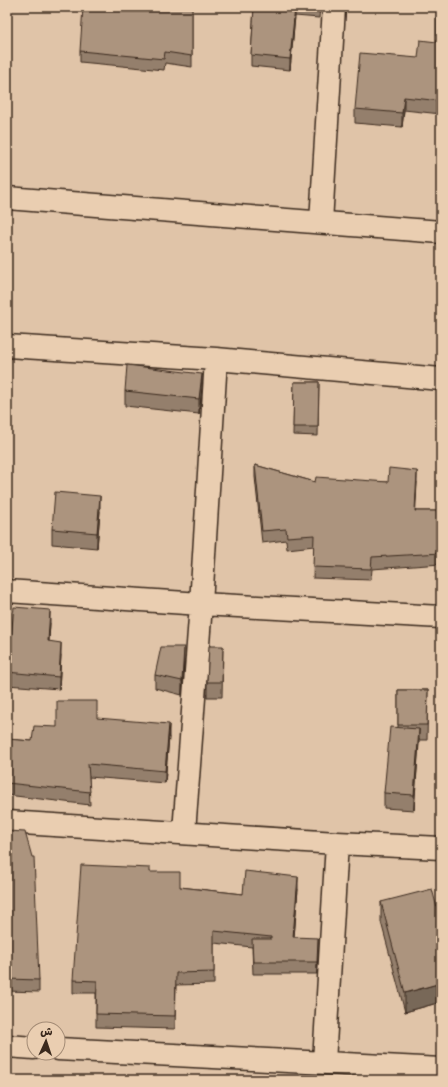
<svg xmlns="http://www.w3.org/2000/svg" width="448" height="1087" font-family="'Patrick Hand','Playpen Sans Arabic',sans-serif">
<rect width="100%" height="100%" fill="#e0c4a8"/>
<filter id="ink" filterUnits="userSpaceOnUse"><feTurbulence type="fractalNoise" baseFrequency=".025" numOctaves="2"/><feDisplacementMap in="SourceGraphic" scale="8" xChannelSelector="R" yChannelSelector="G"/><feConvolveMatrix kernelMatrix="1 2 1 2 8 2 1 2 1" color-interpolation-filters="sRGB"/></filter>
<g filter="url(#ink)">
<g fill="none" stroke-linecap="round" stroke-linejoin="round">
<defs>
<path id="street" d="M321,222L334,7
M7,346L216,359L441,379
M7,591L201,604L441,617
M7,822L337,843L441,848
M184,832L201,604L216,359
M7,1046L34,1048
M58,1049L441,1069
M324,1062L337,843"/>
<path id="secondary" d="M7,198L441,232"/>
</defs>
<use href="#street" stroke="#3b2a1e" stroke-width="25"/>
<use href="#secondary" stroke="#3b2a1e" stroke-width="25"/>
<use href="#street" stroke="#eaceb1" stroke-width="22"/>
<use href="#secondary" stroke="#eaceb1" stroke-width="22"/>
</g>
<path fill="#947f6c" stroke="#3b2a1e" d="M192,7V67L165,63L164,70L80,62V51Z
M254,7H320L319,18L295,16L290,70L251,66V55Z
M441,7V114L404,110L402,127L355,123V109L418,58L437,42Z
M294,382H319L318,436L293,435Z
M202,388L199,414L125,406V391Z
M255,465L315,482H417L415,511H441V564L372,569L371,580L313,578L314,546L287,549L286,540L262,543L255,477Z
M100,511L97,548L52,544V529Z
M50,623L49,641L61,655L59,689L7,685V638H11Z
M223,646L222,697H207V682Z
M184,660L182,695L155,688V675Z
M398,690H428L427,740H419L414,810L384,808V793L398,727Z
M97,718L169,737L165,783L89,777L90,805L7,795V739L32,741L57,727Z
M7,831L39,980V992L7,991Z
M150,872L180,887L243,894L298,889L294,937L318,950L317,974H253L252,947L214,943V984L176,985L175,1029L96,1027V993H73V980Z
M381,902L441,923V1002L405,1012L381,922Z"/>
<path fill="#786858" stroke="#3b2a1e" d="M295,7V16L290,70V59Z
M404,97V110L402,127V113Z
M202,374V388L199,414V399Z
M417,471V482L415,523V511Z
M100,496V511L97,548V533Z
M50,610V623L48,654V641Z
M61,643V655L59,689V677Z
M184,647V660L182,695V681Z
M169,724V737L165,783V771Z
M419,729V744L414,810V795Z
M298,877V889L293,949V937Z
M318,938V950L317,974V962Z
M441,983V1002L405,1012V993Z"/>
<path fill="#ac947e" stroke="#3b2a1e" d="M83,7H192V56L165,52L164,59L80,51Z
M254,7H295L290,59L251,55Z
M437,7H441V101L404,97L402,113L355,109L360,53L418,58L420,40L437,42Z
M127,365L202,374L199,399L125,391Z
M294,382H319L318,427H293Z
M255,465L315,482L316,477L388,482L389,468L417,471L415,511H441V553L372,557L371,569L313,567L314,535L287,537L286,529L262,531Z
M55,492L100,496L97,533L52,529Z
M14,607L50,610L48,641L61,643L59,677L7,672V638H11Z
M209,646H223L222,682H207Z
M161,647H184L182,681L155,675Z
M398,690H428L427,725H398Z
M57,701H97V718L169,724L165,771L88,764L90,792L7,783V739L32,741L34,726L57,727Z
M390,727L419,729L414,795L384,793Z
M7,831L25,832L32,857H34L39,980L7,979Z
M81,865L150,868V872H180V887L243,894L245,871L298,877L293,937L318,938L317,962H253L252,939H271V937L214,931V972L176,973L175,1016L96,1014L97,981L73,980Z
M432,889L441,923V983L405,993L381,902Z"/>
</g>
<rect width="448" height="1087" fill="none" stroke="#eaceb1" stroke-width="24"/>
<rect x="12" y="12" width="424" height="1063" fill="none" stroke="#3b2a1e" stroke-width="1.5" filter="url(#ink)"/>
<g transform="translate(46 1041) rotate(3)"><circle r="19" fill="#eaceb1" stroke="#a48c76"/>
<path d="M0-3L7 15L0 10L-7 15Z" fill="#3b2a1e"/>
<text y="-6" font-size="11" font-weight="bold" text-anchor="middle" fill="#3b2a1e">ش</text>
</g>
</svg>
